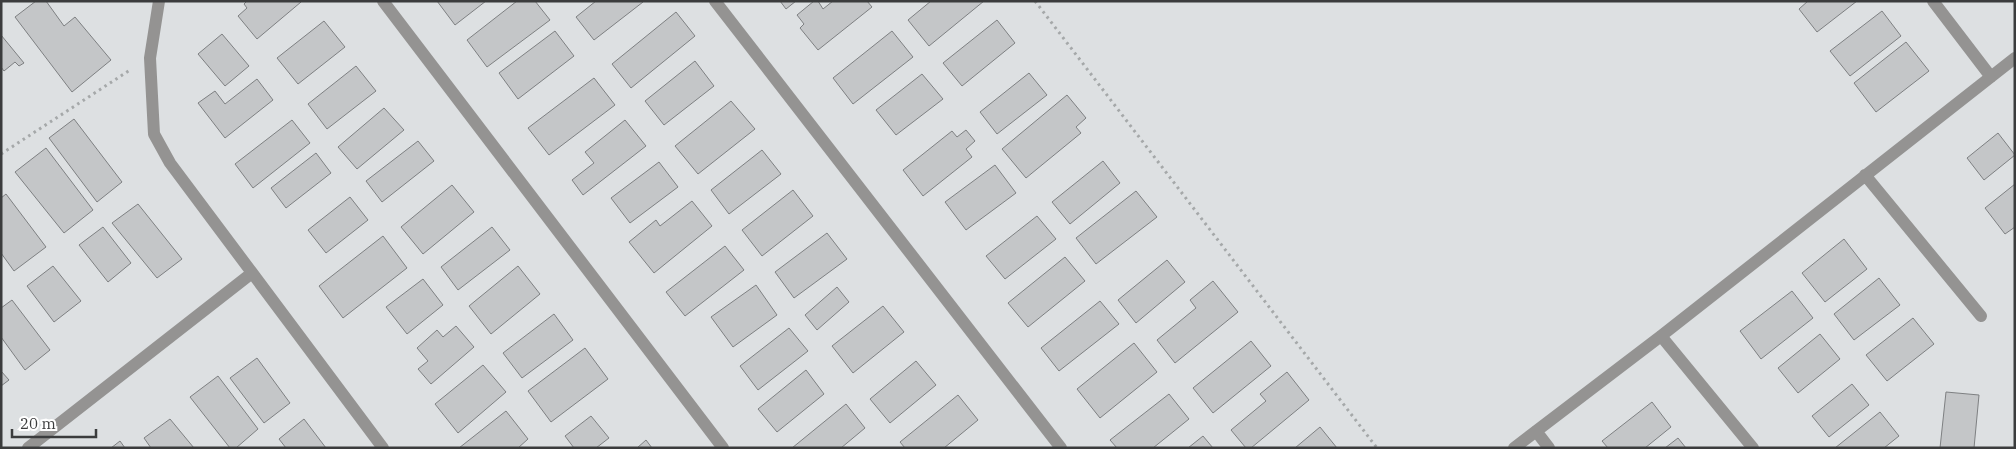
<svg xmlns="http://www.w3.org/2000/svg" width="2016" height="449" font-family="'IBM Plex Serif',serif">
<rect width="100%" height="100%" fill="#dde0e2"/>
<path fill="#c4c6c8" stroke="#7e8082" d="M36,1H46L64,26L75,17L111,60L72,92L15,17Z
M247,1H300L301,2L257,39L238,16L247,8L244,4Z
M437,1H486L455,25Z
M517,1H535L550,20L487,67L467,40Z
M596,1H642L643,2L594,40L576,17Z
M780,1H796L786,9Z
M814,1H818L823,9L833,1H867L872,7L818,50L800,28L804,24L797,15Z
M931,1H984L929,46L908,20Z
M1808,1H1857L1817,32L1799,9Z
M1882,11L1901,36L1850,76L1830,51Z
M676,12L695,36L631,88L612,64Z
M997,20L1015,43L962,86L943,63Z
M324,21L345,47L298,84L277,58Z
M555,31L574,56L518,99L499,73Z
M892,31L913,57L853,104L833,78Z
M222,34L249,66L225,86L198,54Z
M1,35L24,63L19,66L15,62L4,71L1,67Z
M1906,42L1929,71L1876,112L1854,83Z
M695,61L714,86L664,125L645,101Z
M356,66L376,91L327,129L308,104Z
M1029,73L1047,95L997,134L980,112Z
M922,74L943,99L896,135L876,110Z
M594,78L615,105L549,155L528,128Z
M257,79L273,100L225,138L198,103L215,91L225,104Z
M1067,95L1086,118L1076,127L1081,133L1026,178L1002,149Z
M731,101L755,129L698,174L675,146Z
M384,108L404,130L357,169L338,147Z
M74,119L122,182L97,202L49,138Z
M292,120L310,143L253,188L235,164Z
M625,120L646,146L583,195L572,180L594,163L585,152Z
M966,130L975,141L966,149L972,157L923,196L903,170L952,131L957,137Z
M1998,133L2015,155L1984,180L1967,158Z
M418,141L434,161L382,202L366,181Z
M46,148L93,210L64,233L15,172Z
M762,150L781,174L729,214L711,190Z
M316,153L331,173L286,208L271,188Z
M1103,161L1120,183L1070,224L1052,202Z
M659,162L678,187L630,223L611,198Z
M995,165L1016,193L966,230L945,202Z
M2015,184V227L2005,234L1985,208Z
M452,185L474,212L423,254L401,227Z
M793,190L813,216L762,256L742,230Z
M1136,191L1157,217L1096,264L1076,238Z
M6,194L46,247L14,271L1,253V198Z
M350,197L368,220L326,253L308,230Z
M692,201L712,226L654,273L629,242L656,220L660,226Z
M138,204L182,259L157,278L112,223Z
M1037,216L1056,239L1005,279L986,256Z
M103,227L131,263L108,282L79,245Z
M492,227L510,250L458,290L441,267Z
M827,233L847,259L794,298L775,272Z
M383,236L407,268L343,318L319,286Z
M1844,239L1867,269L1825,302L1802,273Z
M725,246L744,270L685,316L666,292Z
M1065,257L1085,281L1028,327L1008,303Z
M1167,260L1185,282L1136,323L1118,300Z
M53,266L81,301L54,322L27,286Z
M518,266L540,294L491,334L469,306Z
M1879,278L1900,305L1854,340L1834,314Z
M423,279L443,305L407,334L386,307Z
M1213,281L1238,312L1175,363L1157,340L1196,308L1190,300Z
M756,285L777,315L733,347L711,317Z
M837,287L849,302L817,330L805,315Z
M1792,291L1813,318L1761,359L1740,331Z
M12,300L50,350L25,370L1,337V308Z
M1100,301L1119,324L1059,371L1041,348Z
M883,306L904,332L853,373L832,346Z
M554,314L573,340L522,378L503,353Z
M1913,318L1934,344L1887,381L1866,355Z
M456,326L474,347L431,384L418,369L428,361L417,348L437,330L443,337Z
M789,328L808,351L758,390L740,366Z
M1820,334L1840,359L1798,393L1778,368Z
M1251,341L1271,366L1213,413L1193,388Z
M1134,343L1157,372L1100,418L1077,389Z
M585,348L608,379L551,422L528,391Z
M257,358L290,403L264,423L230,378Z
M916,361L936,385L890,423L870,399Z
M483,365L506,392L458,433L435,404Z
M806,370L824,394L777,432L758,409Z
M1,371L9,380L1,386Z
M1287,372L1309,400L1251,448H1246L1231,430L1266,401L1260,394Z
M218,376L258,429L236,448H230L190,397Z
M1852,384L1869,405L1829,437L1812,416Z
M1946,392L1979,395L1974,448H1940Z
M1169,394L1189,419L1153,448H1117L1110,440Z
M958,395L978,420L944,448H905L900,442Z
M1652,402L1671,427L1645,448H1608L1602,441Z
M846,404L865,428L841,448H792Z
M506,411L528,439L518,448H459Z
M1880,412L1899,436L1884,448H1835Z
M591,416L609,438L596,448H574L565,436Z
M170,419L194,448H151L144,438Z
M304,419L326,448H286L279,439Z
M1320,427L1337,448H1295Z
M1203,436L1213,448H1188Z
M1678,438L1686,448H1665Z
M646,440L652,448H637Z
M120,441L125,448H111Z"/>
<g fill="none" stroke-linecap="round" stroke-linejoin="round">
<path stroke="#a5a8a9" stroke-width="3" stroke-dasharray="2.5 4" stroke-linecap="butt" d="M1035,1L1377,448
M1,154L130,70"/>
<path stroke="#949392" stroke-width="12" d="M159,1L150,58L154,134L170,163L383,448
M383,1L723,448
M715,1L1061,448
M1933,1L1991,77
M1865,175L1981,316
M1661,336L1753,448
M1536,431L1549,448
M28,448L252,273
M1514,448L1661,336L2015,58"/>
</g>
<rect width="2016" height="449" fill="none" stroke="#3b3c3d" stroke-width="5"/>
<path d="M12 429v8h84v-8" fill="none" stroke="#3b3c3d" stroke-width="2.5"/>
<text x="20" y="429" font-size="15" fill="#3b3c3d" stroke="#ffffff" stroke-width="4" paint-order="stroke">20 m</text>
</svg>
